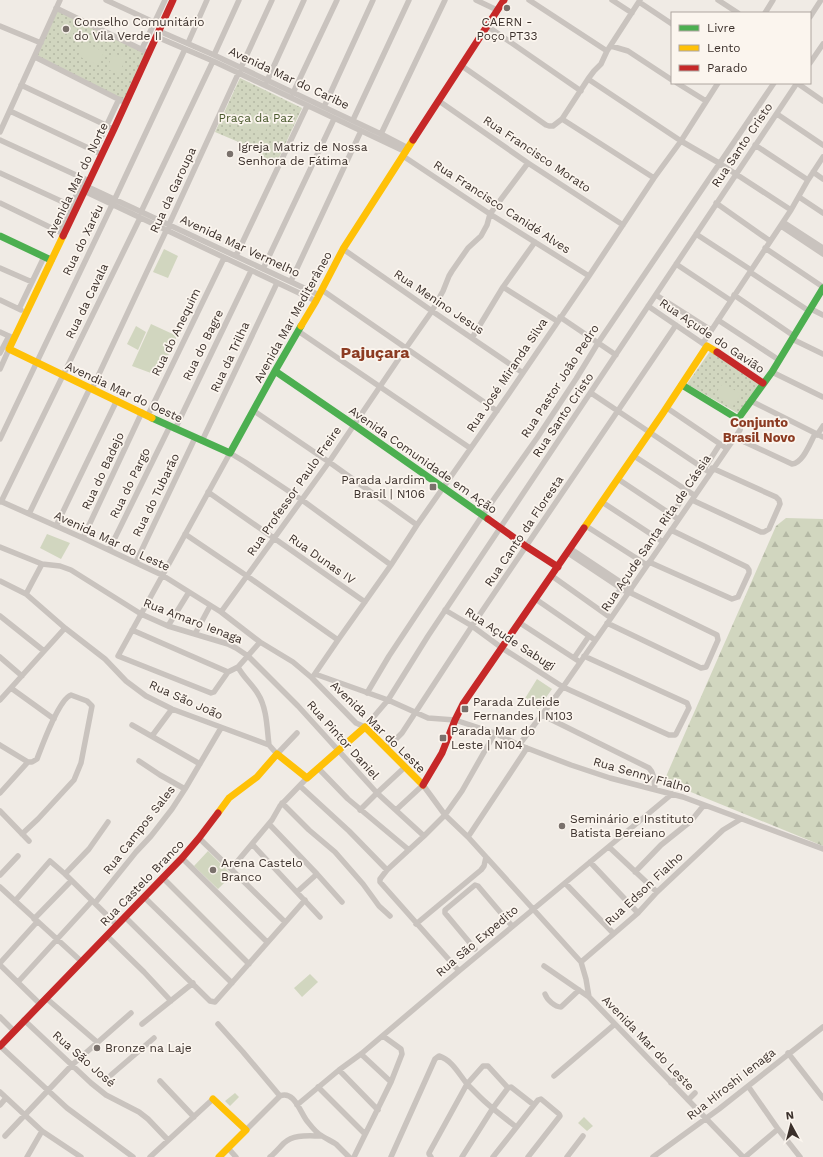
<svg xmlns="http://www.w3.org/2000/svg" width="823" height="1157" font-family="'Work Sans',sans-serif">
<defs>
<pattern id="forest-firs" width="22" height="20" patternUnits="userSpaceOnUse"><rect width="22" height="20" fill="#d1d6bf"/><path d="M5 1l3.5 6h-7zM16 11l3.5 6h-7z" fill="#b4b8a4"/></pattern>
<pattern id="park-dots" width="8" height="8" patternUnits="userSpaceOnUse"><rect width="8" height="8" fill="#d1d6bf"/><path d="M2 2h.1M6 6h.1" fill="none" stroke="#b4b8a4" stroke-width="1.8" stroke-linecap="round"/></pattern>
</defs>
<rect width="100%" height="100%" fill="#f0ebe5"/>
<path fill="url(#forest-firs)" d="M786,518L823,519V846L664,781L776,526Z"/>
<path fill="url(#park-dots)" d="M56,8L148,55L125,102L35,57Z
M240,78L302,108L277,162L272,163L264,161L261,158L255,149L215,132Z
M711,350L761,383L739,414L687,384Z"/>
<path fill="#d1d6bf" d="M84,42L104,52L98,65L78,56Z
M113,53L126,58L119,74L107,69Z
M247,114L269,120L265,133L244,127Z
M164,249L178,256L168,278L153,272Z
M151,324L177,336L159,376L132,366Z
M136,326L146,332L138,350L127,344Z
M723,383L741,394L733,406L715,394Z
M47,534L70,543L61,559L40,548Z
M537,679L552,689L538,709L524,700Z
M208,851L232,875L218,889L194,866Z
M310,974L318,982L302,997L294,988Z
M235,1093L239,1097L230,1106L225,1101Z
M584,1117L593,1126L587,1131L578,1123Z"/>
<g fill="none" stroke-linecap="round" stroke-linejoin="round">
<path stroke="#c9c3be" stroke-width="5.5" d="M106,0L162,26
M476,0L497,10
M529,0L607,51
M612,0L632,13
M718,0L738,13
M639,2L672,24
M56,8L149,53
M765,13L773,0
M810,17L821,0
M0,26L41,43
M487,26L581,91
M159,31L214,55L381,134L408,148
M157,37L213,61L406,152
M188,43L207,0
M611,46L628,51L672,80
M142,49L165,0
M214,55L239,0
M35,57L126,103
M810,63L823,44
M462,66L546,125L549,126H553L562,119L588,79L594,71L601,64L607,51L640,0
M588,79L681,141L719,163L791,210
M267,81L304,0
M677,83L706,101
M797,83L823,101
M21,85L114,129
M293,93L337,0
M439,101L528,163L623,225
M324,107L373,0
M10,111L101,154
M777,114L823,145
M562,119L654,178
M353,120L409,0
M0,132L60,0
M381,134L445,0
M0,140L89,181
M755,145L808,180
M95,150L119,99
M403,156L490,214L589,276
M813,172L823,179
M0,173L76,208
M86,186L319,295
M84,191L316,301
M799,197L823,213
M0,203L64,234
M716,203L770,241
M141,212L213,61
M783,222L823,248
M781,226L823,254
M59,231L84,179
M696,234L751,270
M765,248L823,287
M343,249L432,311L523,373
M236,256L307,106
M676,264L730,300
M0,268L32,282
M263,269L334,119
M750,272L809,311
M291,281L361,131
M503,287L557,321
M322,290L497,411
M656,295L711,330
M734,295L794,336
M0,300L21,310
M648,306L705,345
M19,309L44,257
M811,309L823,315
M560,317L616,355
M718,320L779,360
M298,331L470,448
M0,332L11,337
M472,338L503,287L535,242
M792,339L823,354
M703,343L791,210L808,180L823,157
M0,353L9,336
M0,369L9,349
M772,372L823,397
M92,389L166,231L272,0
M591,393L709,472
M751,401L823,437
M667,408L726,448
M254,411L329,462L417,525
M148,415L224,258
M175,429L251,271
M817,435L823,426
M734,437L792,464C803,463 810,443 815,434
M0,439L112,205L185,49
M202,441L277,283
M634,456L694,495
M704,469L720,444
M618,479L678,519
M208,492L365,602
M692,500L761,532H764L769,529L780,504L779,500L776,497L712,468
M0,501L83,538L162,575L221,612L260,642L293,662L312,678L356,723L365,727L388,700L428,636L797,83
M1,502L140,218
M602,502L663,542
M29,514L90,388
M672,515L687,491
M56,526L117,400
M586,526L647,565
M185,534L247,576L338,640
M83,538L142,412
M0,547L42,564L60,566L71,570L141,614L168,626L228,644L236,648L248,656L298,706L377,793L424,836
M571,549L631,589V593
M109,550L170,426
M568,553L628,593H631L715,634L717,635L718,640L707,665L706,667L701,668L607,623
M136,562L195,438
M649,562L732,599L738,597L749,573V570L747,567L671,530
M552,576L611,618
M0,581L26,594L65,628L105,659L126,681L146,696L172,709L269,745L277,754L297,733
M26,594L42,564
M537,600L595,640
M445,610L472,626L502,648L563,687L669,735H675L676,734L689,708L687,703L584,656
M221,612L329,462L406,348L432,311L443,291L449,276L452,271L468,248L481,236L487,225L490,214L528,163
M604,613L622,587
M0,616L44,651
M520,623L580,662
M168,626L189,592
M132,630L228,672
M195,634L210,606
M260,642L238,667L228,672L214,692L211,693L118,656L230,453L245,462L302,500L391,565
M0,657L22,676
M574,658L589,636
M238,667C243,677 252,684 258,694C267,708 267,729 269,745
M315,674L388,700L428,718L455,720L495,733L519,745L571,765L610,778L683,797L823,849
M312,678L338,640L391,565L417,525L510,392L589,276L654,178L681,141L718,83
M11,688L54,719
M367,693L389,656L482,516L537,438L576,379L598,343L774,83
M0,700L65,628
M542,715L649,768C655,774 654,782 655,790
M132,725L200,764
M152,736L172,709
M0,745L28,762H32L37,759C42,746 59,699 71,695L87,701L92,706L81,763L74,780L38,819L22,834
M519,745L563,687L611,618L740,430L741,424L738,419
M387,748L402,733L472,626L676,325
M139,761L160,775L185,789
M318,768L348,799L409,850
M300,786L349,831L387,870
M0,793L28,762
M282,803L309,830L335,852L363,884L379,906L390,916
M360,810L377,793L405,767
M396,810L423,785L445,815L468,837L581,962L586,979L589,997L743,1157
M0,811L29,841
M269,824L317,874L342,902
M468,837L527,748
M199,838L231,869L285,922
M252,844L320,917
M609,847L657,892
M182,858L267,942
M590,862L638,913
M231,869L272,820L280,806L307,778
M635,872L661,845L691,821L704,805
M65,874L89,849L108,822
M0,875L18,856
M163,878L249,964
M565,883L613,933
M0,887L82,962
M297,892L317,874
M144,897L232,983
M15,901L50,861L65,874L117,925
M95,903L136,852L151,836L172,809L185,789L221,728
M125,917L210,1001L215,1002L305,900
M34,919L71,881
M416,924L481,870L484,866L486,857
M107,936L144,972L171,1001
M475,949L445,913V910L475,885L478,886L512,926
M581,962L638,913L657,892L723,830L741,819
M0,963L37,922
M0,965L40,1004
M544,966L589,997
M459,971L380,882V879L387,870L424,836L445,815L462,791L495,733
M18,982L92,901
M545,994C547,1000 555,1007 561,1007L579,990
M46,998L97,1042
M0,1017L14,1031
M24,1020L91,1083L106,1095L139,1112L148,1119L168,1140
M142,1024L193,983
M218,1024L243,1052L280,1096
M0,1046L67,1108L133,1157
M788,1053L823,1098
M361,1054L391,1082
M339,1070L378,1110
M111,1075L154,1038
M554,1076L615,1024
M160,1081L194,1117
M671,1083L678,1077
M748,1086L778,1129L800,1157
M318,1087L365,1134
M0,1092L42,1131L81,1157
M280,1096C294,1090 300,1112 307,1121C311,1126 316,1133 322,1136C327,1139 331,1141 336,1144C340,1148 345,1153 349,1157
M688,1100L695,1093
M0,1105L6,1098
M297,1105L339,1070L361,1054L459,971L672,794
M246,1130L280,1096
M5,1136L72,1065L131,1013
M228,1148L236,1157
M27,1157L42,1131
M150,1157L213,1099
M270,1157C275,1153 279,1148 284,1143C294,1134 308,1136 321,1136
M354,1157L391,1082L402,1054L401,1049L383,1036
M391,1157L435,1059L439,1056C452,1060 459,1074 467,1084C471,1088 476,1093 480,1097C491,1108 504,1117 516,1127
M431,1157L429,1154V1153L467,1084L483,1066H488L508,1088
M462,1157L493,1108L508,1088L511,1087L534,1105
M493,1157L534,1105L538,1100L541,1099L559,1114L560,1116L528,1157
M567,1157L583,1136
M653,1157L719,1109L823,1027
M745,1157L778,1129"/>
<path stroke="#4caf50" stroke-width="7" d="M0,236L51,260
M275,371L354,425L488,519
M682,385L738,419L772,372L823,288
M152,418L230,453L275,371L301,326"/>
<path stroke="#ffc107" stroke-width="7" d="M63,236L9,349L152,418
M301,326L316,301L343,249L413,140
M584,528L663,413L707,346L717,352
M218,813L229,798L257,777L277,754L307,778L365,727L423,785
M213,1099L246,1130L219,1157"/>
<path stroke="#c62828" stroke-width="7" d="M413,140L504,0
M63,236L114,129L173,0
M717,352L763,383
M488,519L527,547L558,567
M423,785L442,753L455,720L463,704L584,528
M0,1046L182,858L199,838L218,813"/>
</g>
<g fill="#7a716c" stroke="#fbf5ee" stroke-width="1.5">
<circle cx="507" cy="8" r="4"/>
<circle cx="66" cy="29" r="4"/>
<circle cx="230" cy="154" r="4"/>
<rect x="429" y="483" width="8" height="8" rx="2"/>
<rect x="461" y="705" width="8" height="8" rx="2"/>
<rect x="439" y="734" width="8" height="8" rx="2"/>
<circle cx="562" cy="826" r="4"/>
<circle cx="213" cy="870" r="4"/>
<circle cx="97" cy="1048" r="4"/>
</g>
<g text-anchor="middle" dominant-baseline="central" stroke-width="3.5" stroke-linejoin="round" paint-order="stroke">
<g font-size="12" fill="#3b302b" stroke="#fbf5ee" text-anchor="start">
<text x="74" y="22">Conselho Comunitário<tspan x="74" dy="14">do Vila Verde II</tspan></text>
<text x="507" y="22" text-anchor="middle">CAERN -<tspan x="507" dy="14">Poço PT33</tspan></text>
<text x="238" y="147">Igreja Matriz de Nossa<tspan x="238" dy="14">Senhora de Fátima</tspan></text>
<text x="425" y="480" text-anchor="end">Parada Jardim<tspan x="425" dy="14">Brasil | N106</tspan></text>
<text x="473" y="702">Parada Zuleide<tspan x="473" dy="14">Fernandes | N103</tspan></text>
<text x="451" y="731">Parada Mar do<tspan x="451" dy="14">Leste | N104</tspan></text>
<text x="570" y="819">Seminário e Instituto<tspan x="570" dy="14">Batista Bereiano</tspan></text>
<text x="221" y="863">Arena Castelo<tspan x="221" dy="14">Branco</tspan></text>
<text x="105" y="1048">Bronze na Laje</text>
</g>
<g font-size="12" fill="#3b302b" stroke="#fbf5ee">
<text transform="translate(289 78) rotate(25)">Avenida Mar do Caribe</text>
<text transform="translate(742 145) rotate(-56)">Rua Santo Cristo</text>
<text transform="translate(537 154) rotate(34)">Rua Francisco Morato</text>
<text transform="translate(77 180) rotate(-64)">Avenida Mar do Norte</text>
<text transform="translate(173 190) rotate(-65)">Rua da Garoupa</text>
<text transform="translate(502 207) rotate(33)">Rua Francisco Canidé Alves</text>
<text transform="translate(83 240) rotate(-64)">Rua do Xaréu</text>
<text transform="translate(240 246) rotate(25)">Avenida Mar Vermelho</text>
<text transform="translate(87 301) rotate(-64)">Rua da Cavala</text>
<text transform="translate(439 302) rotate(34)">Rua Menino Jesus</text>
<text transform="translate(293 317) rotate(-61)">Avenida Mar Mediterâneo</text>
<text transform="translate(176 332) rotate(-64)">Rua do Anequim</text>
<text transform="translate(712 336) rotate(34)">Rua Açude do Gavião</text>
<text transform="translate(203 345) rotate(-64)">Rua do Bagre</text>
<text transform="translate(230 357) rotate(-65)">Rua da Trilha</text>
<text transform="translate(507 375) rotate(-56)">Rua José Miranda Silva</text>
<text transform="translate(560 381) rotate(-57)">Rua Pastor João Pedro</text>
<text transform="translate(124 392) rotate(25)">Avendia Mar do Oeste</text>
<text transform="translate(563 415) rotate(-56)">Rua Santo Cristo</text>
<text transform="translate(423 460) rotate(35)">Avenida Comunidade em Ação</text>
<text transform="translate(103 471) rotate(-65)">Rua do Badejo</text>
<text transform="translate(130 483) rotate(-64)">Rua do Pargo</text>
<text transform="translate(294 491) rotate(-55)">Rua Professor Paulo Freire</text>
<text transform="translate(156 495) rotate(-64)">Rua do Tubarão</text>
<text transform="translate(524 531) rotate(-56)">Rua Canto da Floresta</text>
<text transform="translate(656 533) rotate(-56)">Rua Açude Santa Rita de Cássia</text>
<text transform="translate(112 541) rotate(25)">Avenida Mar do Leste</text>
<text transform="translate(322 559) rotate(35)">Rua Dunas IV</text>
<text transform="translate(193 621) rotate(21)">Rua Amaro Ienaga</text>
<text transform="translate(510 639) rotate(33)">Rua Açude Sabugi</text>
<text transform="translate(186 700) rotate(24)">Rua São João</text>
<text transform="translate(378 727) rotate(44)">Avenida Mar do Leste</text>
<text transform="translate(343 740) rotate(48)">Rua Pintor Daniel</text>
<text transform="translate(642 775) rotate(16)">Rua Senny Fialho</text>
<text transform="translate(139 830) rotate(-52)">Rua Campos Sales</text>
<text transform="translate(142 883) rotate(-46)">Rua Castelo Branco</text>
<text transform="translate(644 889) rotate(-43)">Rua Edson Fialho</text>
<text transform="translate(477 941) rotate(-40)">Rua São Expedito</text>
<text transform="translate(648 1043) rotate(46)">Avenida Mar do Leste</text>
<text transform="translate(84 1059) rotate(41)">Rua São José</text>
<text transform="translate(731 1084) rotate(-38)">Rua Hiroshi Ienaga</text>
</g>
<g font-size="12" fill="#4a5a2e" stroke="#fbf5ee">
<text x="256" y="118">Praça da Paz</text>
</g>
<g font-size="13" font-weight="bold" fill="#8c3b22" stroke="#fbf5ee">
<text x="759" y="422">Conjunto<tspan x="759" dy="15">Brasil Novo</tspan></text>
</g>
<g font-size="16" font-weight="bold" fill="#8c3b22" stroke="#fbf5ee">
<text x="375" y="352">Pajuçara</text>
</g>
</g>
<rect x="671" y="12" width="140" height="72" fill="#fbf5ee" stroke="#aea6a0"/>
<rect x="679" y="25" width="20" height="6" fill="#4caf50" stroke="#aea6a0"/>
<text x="707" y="32" font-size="12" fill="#3b302b">Livre</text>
<rect x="679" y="45" width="20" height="6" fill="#ffc107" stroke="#aea6a0"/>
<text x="707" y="52" font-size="12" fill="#3b302b">Lento</text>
<rect x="679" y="65" width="20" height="6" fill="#c62828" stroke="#aea6a0"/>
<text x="707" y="72" font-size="12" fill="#3b302b">Parado</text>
<g transform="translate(791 1125) rotate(353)" stroke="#fbf5ee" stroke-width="3" paint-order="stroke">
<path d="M0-3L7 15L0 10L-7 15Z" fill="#3b302b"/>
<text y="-6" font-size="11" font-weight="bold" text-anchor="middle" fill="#3b302b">N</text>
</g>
</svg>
